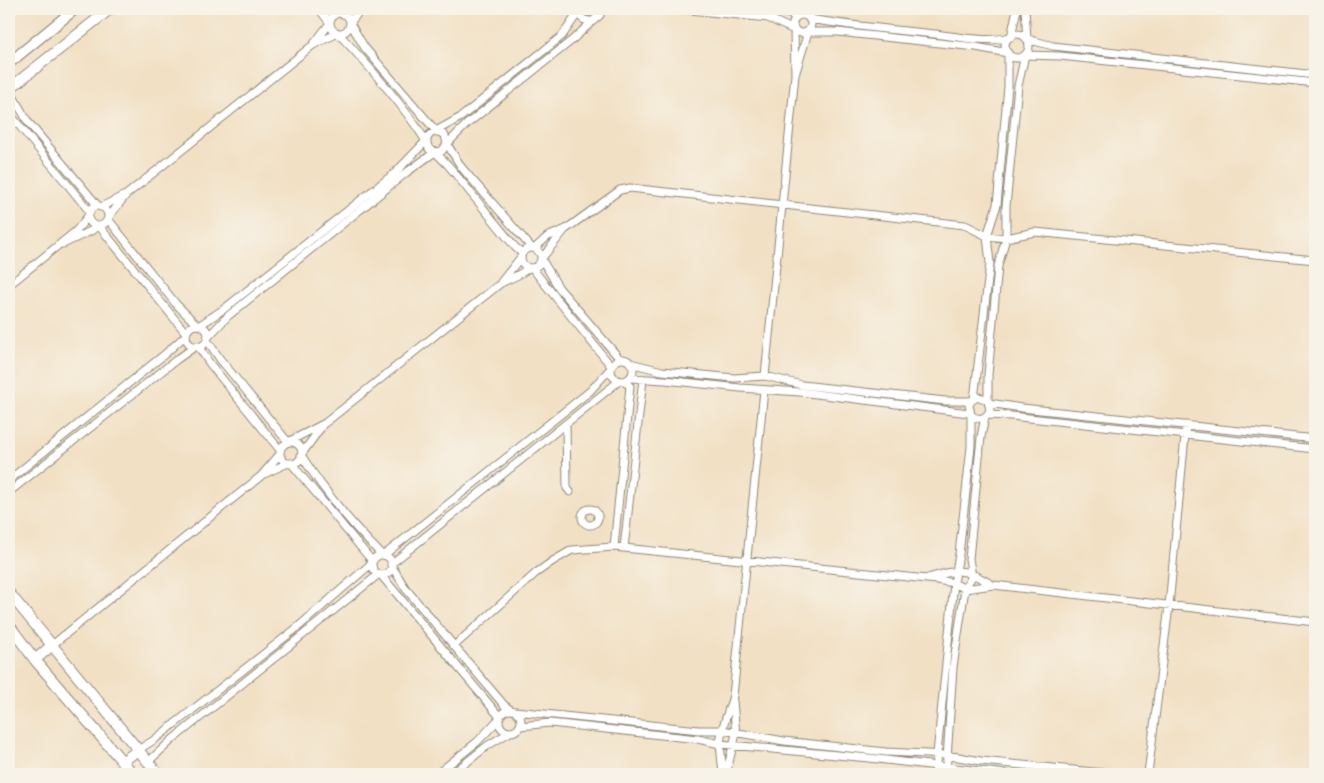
<svg xmlns="http://www.w3.org/2000/svg" width="1324" height="783" font-family="Mynerve,sans-serif">
<rect width="100%" height="100%" fill="#f7f3e8"/>
<filter id="ink" filterUnits="userSpaceOnUse"><feTurbulence type="fractalNoise" baseFrequency=".02" numOctaves="2"/><feDisplacementMap in="SourceGraphic" scale="10" xChannelSelector="R" yChannelSelector="G"/><feConvolveMatrix kernelMatrix="1 2 1 2 8 2 1 2 1" color-interpolation-filters="sRGB"/></filter>
<filter id="wash" filterUnits="userSpaceOnUse"><feTurbulence type="fractalNoise" baseFrequency=".0096" numOctaves="4" result="noise"/><feDisplacementMap in="SourceGraphic" scale="20" xChannelSelector="R" yChannelSelector="G"/><feGaussianBlur stdDeviation="1.12" result="paint"/><feColorMatrix in="noise" values="0 0 0 0 0 0 0 0 0 0 0 0 0 0 0 0 0 1.4 0 .05"/><feComposite in="paint" operator="in"/></filter>
<g filter="url(#wash)">
<rect width="100%" height="100%" fill="#f2e0c4"/>
</g>
<g filter="url(#ink)">
<g fill="none" stroke-linecap="round" stroke-linejoin="round">
<defs>
<path id="street" d="M337,9L342,14L352,9
M361,9L350,23L365,48L436,131L461,117L562,36L578,13
M680,9L768,18L794,30L795,75L765,376
M769,9L796,16L797,9
M809,9V19C851,26 893,30 935,34C959,37 987,43 1011,37L1017,9
M1025,9L1027,39L1053,46L1315,75
M578,11C579,19 585,21 593,21L600,15L602,9
M330 23a10 10 0 1 1 20 0a10 10 0 1 1-20 0Z
M793 24a9 9 0 1 1 18 0a9 9 0 1 1-18 0Z
M1005 46a12 12 0 1 1 24 0a12 12 0 1 1-24 0Z
M795,75L808,32H838L976,47L1008,53V86L997,205L987,236L990,263L974,399
M9,85L11,87L13,96L28,122L98,206
M9,113L90,212
M88 216a10 10 0 1 1 20 0a10 10 0 1 1-20 0Z
M101,207L123,196
M108,218L126,195L313,45L330,23L319,9
M108,219L176,304L197,325
M99,226L186,333
M63,244L91,231L97,226
M531,247L462,168L447,144L467,124L571,41L593,21
M521 258a10 10 0 1 1 20 0a10 10 0 1 1-20 0Z
M535,248L547,237L566,229L620,190L630,188L965,225L987,236L1006,238L1035,232L1315,260
M542,258L564,231
M542,260L559,288L620,359
M532,268L611,366
M501,282L521,257
M9,285L76,231L89,215
M200,325L224,309L396,172L426,141C401,102 369,66 338,33L313,45
M186 336a11 11 0 1 1 22 0a11 11 0 1 1-22 0Z
M207,338L228,316L407,172L435,152L442,151L447,144L445,136C435,126 422,136 429,149L435,152L448,165L515,247L522,253
M207,340L220,359L288,442L325,423L501,283L518,275L529,268
M198,346L210,364L280,450
M611 370a11 11 0 1 1 22 0a11 11 0 1 1-22 0Z
M630,363L662,371L734,378L765,376L802,385L945,401H971
M630,378L665,380L740,388L800,392L969,413
M988,401V375L998,266L1006,238V206L1018,86L1025,55L1060,56L1315,83
M989,403L1022,408L1315,439
M987,415L1011,416L1315,449
M566,424L567,488L570,492
M322,426L301,455C324,491 352,525 382,555
M280 453a11 11 0 1 1 22 0a11 11 0 1 1-22 0Z
M291,463L372,561
M264,474L288,463
M9,480L165,354L186,335
M9,492L176,360L196,346
M582 517a8 8 0 1 1 16 0a8 8 0 1 1-16 0Z
M614,547L630,386L623,381
M624,548L643,379
M384,555L590,391L610,369
M372 565a10 10 0 1 1 20 0a10 10 0 1 1-20 0Z
M391,564L619,381
M391,565L406,589L504,705L511,710
M381,575L499,716
M928,578C961,569 962,567 993,585
M51,646L261,476L280,454
M454,646L536,573L553,561L572,550L614,547L937,580L954,583L965,589L993,585L1315,622
M499 721a11 11 0 1 1 22 0a11 11 0 1 1-22 0Z
M515,711L699,730H722L784,741L886,752L947,755L981,761L1114,774
M520,726L550,723L698,739L720,744L869,758L1006,774
M138,750L154,740L298,627L372,563
M148,762L172,740L379,574
M437,774L477,742L498,720
M452,774L487,746L510,732
M723,774L720,744L722,730L733,696L764,390
M726,774L736,734L733,701
M935,774L954,583L959,554L971,447V415L969,405C972,397 981,395 988,401L990,410C986,419 979,421 971,415
M946,774L953,667L965,589L972,576L969,559L981,437L985,417
M1148,774L1169,606L1186,425"/>
<path id="secondary" d="M9,63L75,9
M9,89L110,9
M9,593L158,774
M9,625L35,660L133,774
M35,660L51,646
M122,762L138,750"/>
</defs>
<use href="#street" stroke="#8e8678" stroke-width="9"/>
<use href="#secondary" stroke="#8e8678" stroke-width="12"/>
<use href="#street" stroke="#fff" stroke-width="7"/>
<use href="#secondary" stroke="#fff" stroke-width="10"/>
</g>
</g>
<rect width="1324" height="783" fill="none" stroke="#f7f3e8" stroke-width="30"/>
</svg>
